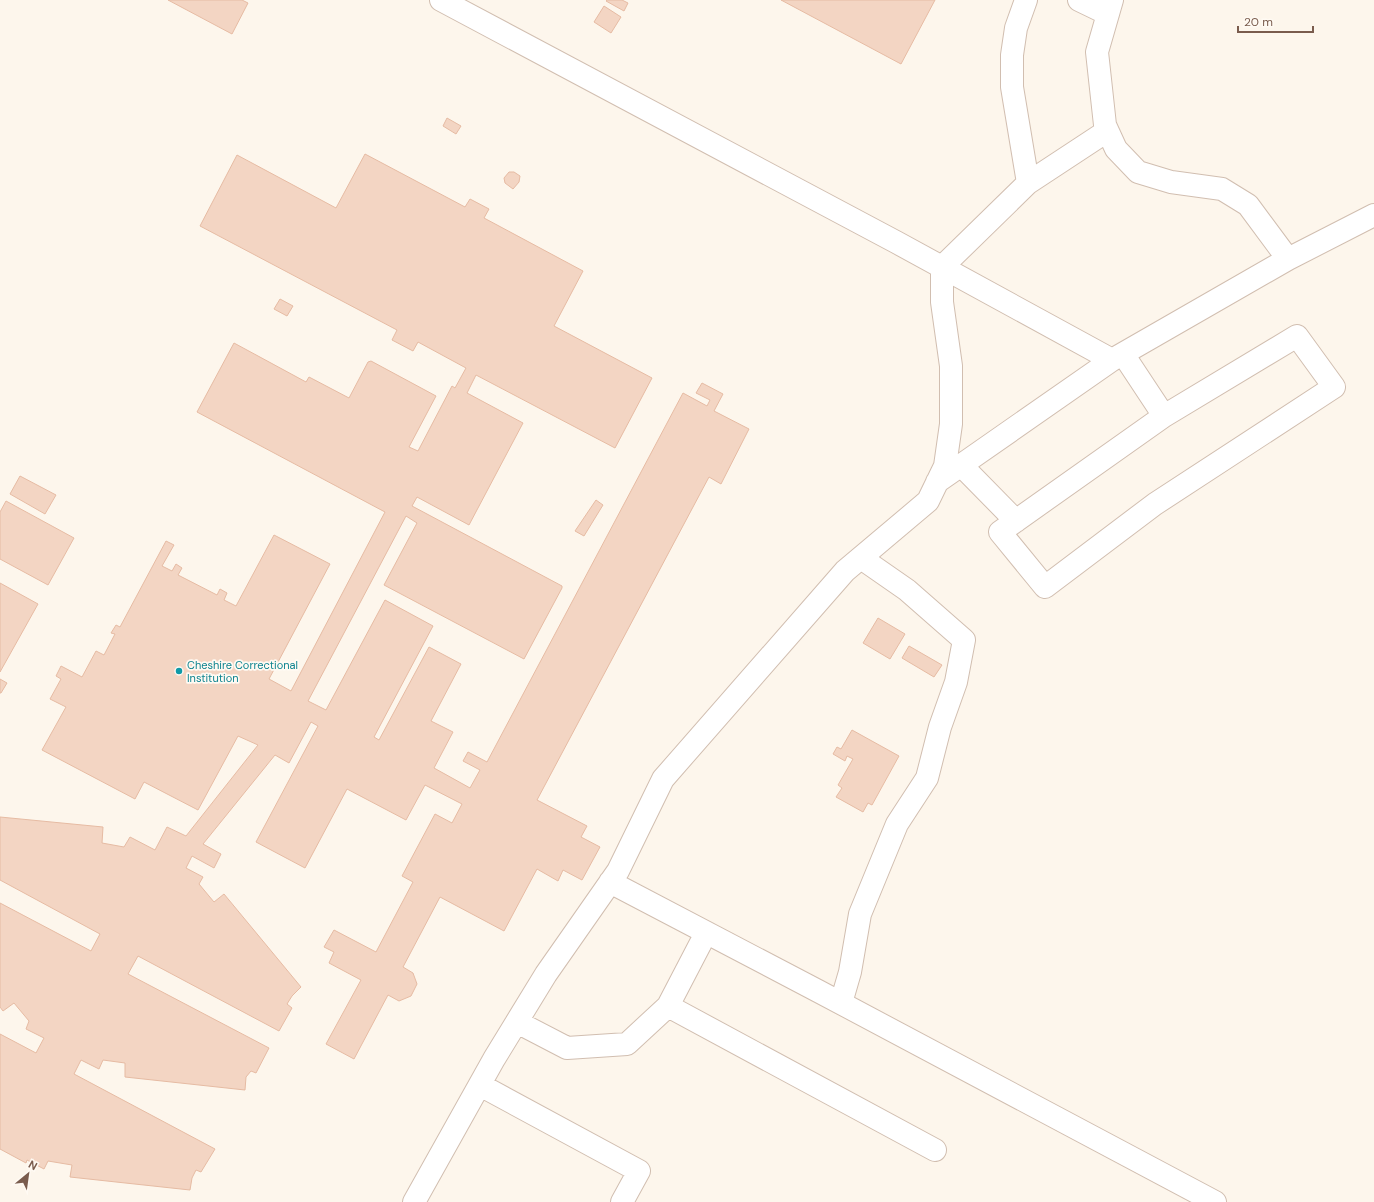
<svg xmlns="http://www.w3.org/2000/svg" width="1374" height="1202" font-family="'DM Sans',sans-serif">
<rect width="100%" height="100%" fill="#fdf6ec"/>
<path fill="#f3d5c3" stroke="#e6bba3" d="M168,0H242L248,3L232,34Z
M607,0H622L628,3L624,11L606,1Z
M781,0H935L901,64Z
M604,6L621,17L611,33L594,22Z
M447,118L461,126L456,134L443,126Z
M365,154L465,207L470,199L489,209L484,218L583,271L554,326L652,378L615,448L476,375L467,393L523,423L469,525L417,497L412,506L562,586V588L524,659L384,585L417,523L406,516L308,701L326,710L385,600L433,626L374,737L379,740L429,647L461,664L431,721L453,732L434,768L470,788L480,770L463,761L468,752L487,762L683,393L707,406L710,400L696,393L702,383L723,394L714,411L749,429L721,484L709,477L537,800L587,826L581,837L600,847L582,880L563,870L558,881L537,869L504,931L440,897L403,967L413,973L417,984L411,996L399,1001L388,995L354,1059L326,1044L361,980L329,963L334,952L324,947L334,930L376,952L413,882L402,876L435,814L452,823L462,804L425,785L406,820L347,789L305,868L256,842L318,726L311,722L289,763L275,755L203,844L221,854L214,868L192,856L186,868L203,877L199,884L214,902L224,894L301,987L292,996L287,1004L292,1008L279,1031L138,956L128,974L269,1048L256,1073L251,1071L246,1077L245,1090L125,1077V1063L103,1060L99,1069L81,1060L74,1074L215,1149L201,1172L196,1170L192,1178L190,1190L70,1177L72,1165L48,1161L44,1169L27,1160L26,1163L0,1149V1034L36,1053L44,1038L26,1029L29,1021L14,1003L3,1011L0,1007V903L91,951L100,934L0,880V817L103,827L102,843L124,847L130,837L155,850L167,827L186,836L258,745L238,736L198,810L144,782L135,799L42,750L66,707L50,699L61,679L56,676L61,666L82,677L96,651L104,655L115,634L111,633L116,625L120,627L166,541L174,545L162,566L172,571L176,564L182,568L178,575L217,595L220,589L227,593L224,600L236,606L274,535L330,564L269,679L291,691L385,512L197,412L234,343L306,382L309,377L349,398L368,362L371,361L436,396L409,447L418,451L452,386L455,388L466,368L418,342L413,351L392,340L397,330L200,226L237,155L336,208Z
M509,172H514L520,176L519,182L513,189L505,183L504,178Z
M280,299L293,306L287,316L274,309Z
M20,476L56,495L45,514L10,494Z
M596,500L603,505L584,536L575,531Z
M6,501L74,538L48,585L0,559V512Z
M0,583L38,604L0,672Z
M878,618L905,634L890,659L863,643Z
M909,646L942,665L934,677L902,658Z
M0,679L7,683L1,693H0Z
M852,730L899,756L872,805L868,803L863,812L836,797L842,788L838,785L853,759L847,756L845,761L833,754L837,747L841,749Z"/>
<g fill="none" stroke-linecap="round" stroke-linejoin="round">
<defs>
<path id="minor" d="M441,0L896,242L1112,360L1288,259L1374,215
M1026,0L1016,28L1012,55V87L1028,183
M1079,0L1108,14
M1112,0L1097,52L1105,125L1116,149L1138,172L1171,182L1222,189L1248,205L1288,259
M1123,354L1164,416L1297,336L1334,387L1155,504L1045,587L1000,532L1164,416
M961,465L1016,521
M937,482L1112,360
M610,882L818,991L1215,1202
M841,1003L850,972L860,914L897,824L927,778L940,727L956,682L964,640L907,590L861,558
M668,1006L935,1150
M517,1022L567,1048L627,1044L668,1006L706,933
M480,1085L639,1171L622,1202
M414,1202L494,1059L546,974L618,871L663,779L845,571L928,501L945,466L951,424V366L942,302V267L1028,183L1107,131"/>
</defs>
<use href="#minor" stroke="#d1beb0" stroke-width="24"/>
<use href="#minor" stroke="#fff" stroke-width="22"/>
</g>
<circle fill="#0f9aa8" stroke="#fffaf3" stroke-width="1.5" cx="179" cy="671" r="4"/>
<g text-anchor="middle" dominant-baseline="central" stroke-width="3.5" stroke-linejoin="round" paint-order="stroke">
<g font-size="11" fill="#0d838f" stroke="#fffaf3" text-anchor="start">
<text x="187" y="665">Cheshire Correctional<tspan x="187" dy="13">Institution</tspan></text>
</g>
</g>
<g transform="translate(28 1174) rotate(29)" stroke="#fffaf3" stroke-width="3" paint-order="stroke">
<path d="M0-3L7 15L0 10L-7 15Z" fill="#7a5c4d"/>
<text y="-6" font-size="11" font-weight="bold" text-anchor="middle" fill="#7a5c4d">N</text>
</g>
<path d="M1238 26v6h75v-6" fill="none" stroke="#7a5c4d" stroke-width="2"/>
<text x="1244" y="26" font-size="12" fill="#7a5c4d" stroke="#fffaf3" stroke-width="3" paint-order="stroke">20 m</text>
</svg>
